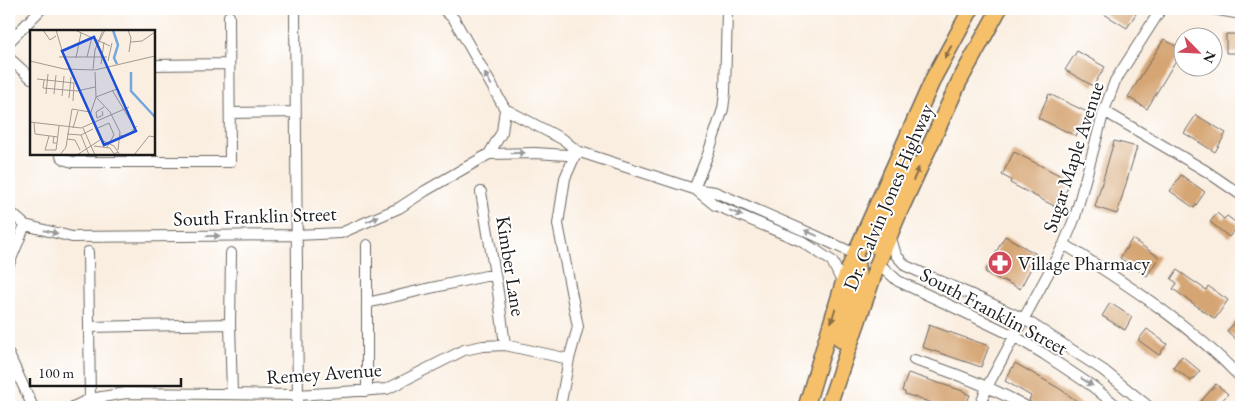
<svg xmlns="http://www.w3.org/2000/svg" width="1250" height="416" font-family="'EB Garamond',serif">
<rect width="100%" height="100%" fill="#fff"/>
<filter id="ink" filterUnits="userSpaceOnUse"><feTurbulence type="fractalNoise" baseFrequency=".02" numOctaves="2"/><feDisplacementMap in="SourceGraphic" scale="10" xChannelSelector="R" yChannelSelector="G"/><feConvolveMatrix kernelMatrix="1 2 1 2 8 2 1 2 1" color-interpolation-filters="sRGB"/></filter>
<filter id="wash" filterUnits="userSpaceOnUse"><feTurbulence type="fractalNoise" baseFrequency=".0096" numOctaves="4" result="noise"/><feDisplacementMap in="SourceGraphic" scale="20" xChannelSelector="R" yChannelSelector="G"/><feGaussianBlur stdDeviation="1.12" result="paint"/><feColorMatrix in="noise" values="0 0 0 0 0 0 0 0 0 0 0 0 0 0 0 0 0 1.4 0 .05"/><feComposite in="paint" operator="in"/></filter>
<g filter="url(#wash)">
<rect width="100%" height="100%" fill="#faeee0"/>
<g id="blocks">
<path fill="#d5a573" d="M1108,9H1139L1127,28L1104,14Z
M1226,34H1241V53H1226Z
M1164,39L1182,50L1147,109L1128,97Z
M1077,51L1105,67L1093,86L1065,70Z
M1049,94L1087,112L1076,136L1038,118Z
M1196,115L1226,133L1215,152L1184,133Z
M1114,141L1137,147L1117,214L1095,207Z
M1014,152L1071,181L1058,208L1010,183L1011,180L1002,175Z
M1181,175L1205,192L1194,208L1170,191Z
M1217,213L1224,219L1227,216L1239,225L1229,237L1210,222Z
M1005,236L1038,255L1020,289L1003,280L1002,281L985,272Z
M1132,239L1159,257L1147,276L1120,258Z
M1177,270L1206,290L1208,286L1228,300L1215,319L1173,289L1177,283L1171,279Z
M1110,303L1132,317L1125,330L1102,316Z
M1241,315V344L1227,331Z
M929,325L989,346L981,367L922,347Z
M1147,329L1167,344L1159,355L1138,340Z
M1182,356L1200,371L1191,381L1173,367Z
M1015,363L1060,389L1085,407H1038L1033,405L1029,400L1031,396L1005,381Z
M908,373L966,392L965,393L970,395L965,407H944L905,394V392L902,391Z
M1216,384L1228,394L1216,407H1196Z"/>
</g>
</g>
<g filter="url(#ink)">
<use href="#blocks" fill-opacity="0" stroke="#6a6661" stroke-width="1"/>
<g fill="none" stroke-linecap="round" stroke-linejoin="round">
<defs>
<path id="minor" d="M295,9L298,407
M443,9L454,19L505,109L564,140L577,151L694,189L715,192L814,235L855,254
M1213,9L1241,14
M9,42L41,9
M9,58L31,78
M154,65L229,64
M1104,111L1206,171L1241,195
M230,113L295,112
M61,154V156L66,160L73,162H230L229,16
M489,154L502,132L505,109
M694,189L708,154L723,109L725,93L727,9
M695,189L715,205L801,241L832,261L843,284
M481,192L498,292L505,345
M9,211L25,225L72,237L296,235L341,233L399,208L425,191L489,154L535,153L567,155L577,151
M890,235L896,255L906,266L979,298L1024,319L1103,370L1149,407
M1064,244C1126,284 1190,324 1241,378
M88,252L90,399
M231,253L230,324L232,394
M878,263L898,281L962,311L1014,336L1044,354L1092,386L1118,407
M9,264L25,225
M367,303L426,289L495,274
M89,327L230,324
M9,355L33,407
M914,360C953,372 991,387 1027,407
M367,391V245
M73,407L90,399L126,393L298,395L387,389L464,350L483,346L505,345L569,359
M560,407L569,359L578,327L558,224L565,178L577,151
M980,407L987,387L1064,244L1075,217L1104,111L1115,81L1161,9"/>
<path id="highway" d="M877,247L884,219L908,161L903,151
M841,340L856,293L858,273L856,258
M806,407L843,284L855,254L934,77L971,9
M828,407L878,263L899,213L959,82L999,9"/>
</defs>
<use href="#minor" stroke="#6a6661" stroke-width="12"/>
<use href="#highway" stroke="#6a6661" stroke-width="18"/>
<use href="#minor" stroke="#fff" stroke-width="10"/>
<use href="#highway" stroke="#f6c06b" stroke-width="15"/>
</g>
<defs><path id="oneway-solid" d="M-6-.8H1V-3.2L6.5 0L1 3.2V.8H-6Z" transform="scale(1.25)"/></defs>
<g fill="#896e44">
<use href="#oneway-solid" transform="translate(948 52) rotate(119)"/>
<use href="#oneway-solid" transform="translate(916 174) rotate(-66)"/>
<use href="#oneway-solid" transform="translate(833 316) rotate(107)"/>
</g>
<g fill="#999">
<use href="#oneway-solid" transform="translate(488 79) rotate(-120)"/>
<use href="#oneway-solid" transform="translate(518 153) rotate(-1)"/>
<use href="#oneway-solid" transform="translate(736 213) rotate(23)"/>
<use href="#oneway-solid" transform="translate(373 219) rotate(-24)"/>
<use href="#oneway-solid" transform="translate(51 232) rotate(14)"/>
<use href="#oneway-solid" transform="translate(811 233) rotate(-156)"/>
<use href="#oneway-solid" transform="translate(213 236) rotate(-1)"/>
<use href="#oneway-solid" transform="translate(1087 382) rotate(34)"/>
</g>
</g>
<defs>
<symbol id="pharmacy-disc" viewBox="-11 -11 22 22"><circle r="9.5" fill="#d1495b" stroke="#fff"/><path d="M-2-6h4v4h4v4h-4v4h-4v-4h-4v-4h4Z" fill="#fff"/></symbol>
</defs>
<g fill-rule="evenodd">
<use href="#pharmacy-disc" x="986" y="249" width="28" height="28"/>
</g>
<g text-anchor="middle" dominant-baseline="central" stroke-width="4" stroke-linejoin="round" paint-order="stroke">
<g font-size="20" fill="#1c1c1c" stroke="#fff">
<text transform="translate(1073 157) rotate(-72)">Sugar Maple Avenue</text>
<text transform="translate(888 197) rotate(-67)">Dr. Calvin Jones Highway</text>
<text transform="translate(255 216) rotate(-2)">South Franklin Street</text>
<text transform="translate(511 266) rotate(81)">Kimber Lane</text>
<text transform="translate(994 311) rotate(28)">South Franklin Street</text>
<text transform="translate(324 373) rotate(-4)">Remey Avenue</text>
</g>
<g font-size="20" fill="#1c1c1c" stroke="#fff" text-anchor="start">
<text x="1018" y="263">Village Pharmacy</text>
</g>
</g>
<g transform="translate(30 30)">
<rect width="125" height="125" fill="#faeee0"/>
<path fill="none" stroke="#72a7df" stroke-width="2.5" d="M83,0L88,15L84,28L87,34M101,42V61L125,87"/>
<path fill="none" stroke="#a19a92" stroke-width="1" d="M13,0L20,10L26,6M26,0L34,27M45,0L80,16M98,0L101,8L99,22M101,12L112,11L125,2M68,14L75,0M29,27H77M57,27L62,7M46,28L51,3M0,31L34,39L65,40L125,26M78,31L82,13M71,34L74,12M63,39L65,20L73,0M65,42L66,67L60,85L71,110L84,116L90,125M7,49L44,53L43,71M14,50L13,58L47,61L65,57M82,60L105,98M16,64L18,44M24,64L26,45M32,66L34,46M66,67L80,82L90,102L88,120M66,67L87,59M39,68L41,47M72,81L73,85L67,88L66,82L74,77M0,92L51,98L99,77M4,93L5,104L28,107M43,98L48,81M53,98L65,125M68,98L79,93L84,105L77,117M37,104L51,105L63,99M51,105L59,125M19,106L15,120H26L27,113M24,106L23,113H27L29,96M90,106L98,105L107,96M37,109L45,110L50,120M64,116L80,118L84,124L88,122M30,125L36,117L42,79L60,82M47,125L70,110M104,125L119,106L125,107"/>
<path fill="#1d4ed8" fill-opacity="0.15" stroke="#1d4ed8" stroke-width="2.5" d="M64,7L106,101L74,115L32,21Z"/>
<rect width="125" height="125" fill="none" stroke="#1c1c1c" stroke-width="2.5"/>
</g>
<rect width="1250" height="416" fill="none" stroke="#fff" stroke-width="30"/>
<g transform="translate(1198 52) rotate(114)"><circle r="24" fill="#ffffff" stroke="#a4a4a4"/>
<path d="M0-4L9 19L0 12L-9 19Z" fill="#d1495b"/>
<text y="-8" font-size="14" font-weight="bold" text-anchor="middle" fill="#1c1c1c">N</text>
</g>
<path d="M30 378v8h151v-8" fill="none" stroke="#1c1c1c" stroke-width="2.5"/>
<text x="38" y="378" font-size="15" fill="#1c1c1c" stroke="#ffffff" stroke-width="4" paint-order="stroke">100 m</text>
</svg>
